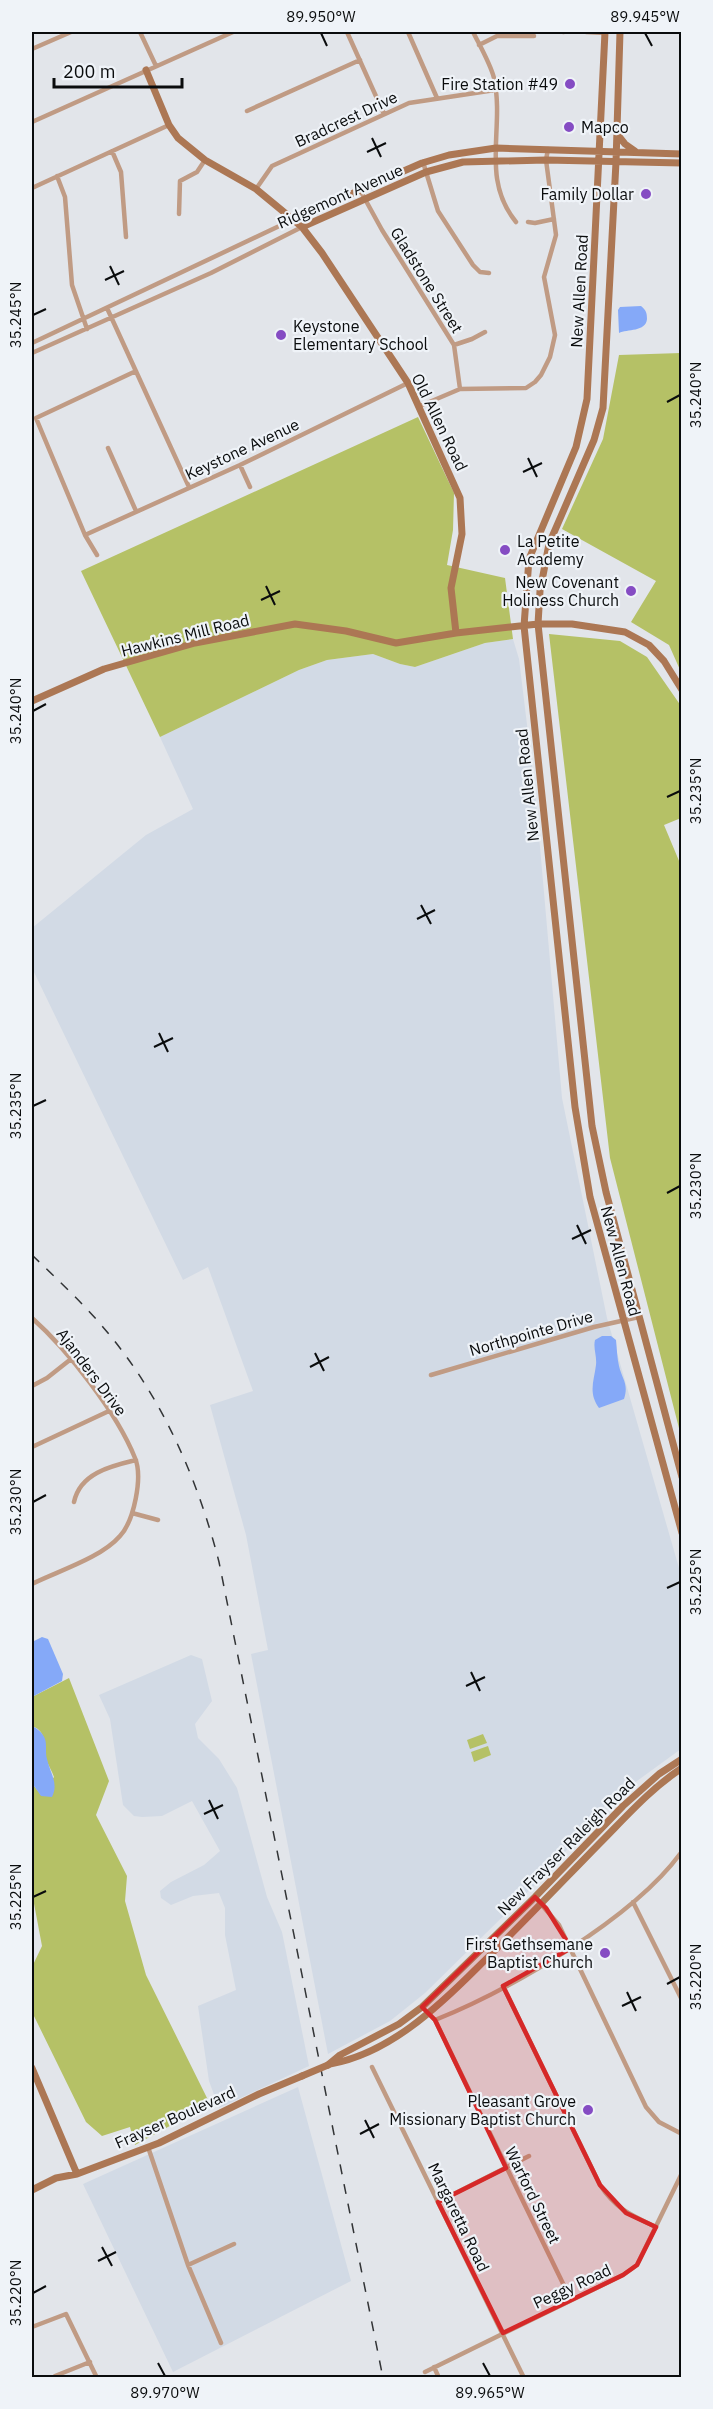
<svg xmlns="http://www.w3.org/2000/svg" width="713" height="2409" font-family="'IBM Plex Sans',sans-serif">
<rect width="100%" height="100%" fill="#e2e5ea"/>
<path fill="#d2dae5" d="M513,639L519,659L535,790L562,1098L607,1318L681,1575V1749L608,1802L547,1873L425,1993L390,2021L328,2054L251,1654L268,1650L246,1535L210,1405L253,1391L208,1267L183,1280L32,968V928L146,835L193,809L160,737L299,670L327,660L373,654L400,664L415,667L485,643Z
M191,1655L202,1659L212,1701L195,1724L198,1738L219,1759L237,1788L267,1897L282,1932L309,2066L219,2108L209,2081L198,2006L236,1990L225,1935V1908L219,1893L193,1896L171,1905L161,1898L160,1891L171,1882L204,1865L220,1851L192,1801L162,1816L142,1817L134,1816L123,1805L110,1719L99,1695Z
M298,2087L351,2281L173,2372L83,2184Z"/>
<path fill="#b5c166" d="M681,353H682L681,672L669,645L631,622L656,581L562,529L603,439L619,355Z
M418,417L454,493L453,530L447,565L505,578L513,639L485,643L415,667L400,664L373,654L327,660L299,670L160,737L81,571Z
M549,634L620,641L647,657L681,706V818L664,825L682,868L681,1436L610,1158Z
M69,1678L109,1781L96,1815L127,1876L125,1901L146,1975L210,2104L135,2145L130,2127L102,2136L86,2122L32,2012V1967L42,1946L32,1893V1783L41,1795L54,1777C52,1771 48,1765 46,1759C43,1745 48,1732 32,1726V1697Z
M483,1734L487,1743L470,1749L467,1740Z
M488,1746L491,1755L474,1762L471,1752Z"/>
<path fill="#85a9f8" d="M641,306C646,310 647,313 647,319C646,332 627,329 619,333L618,310L620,307Z
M602,1336H611L616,1340C617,1349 617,1358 619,1366C622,1379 629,1384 624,1399L599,1408C588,1393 594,1381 596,1365C597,1356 593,1348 595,1340Z
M42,1637L48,1639L63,1674L62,1681L32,1697V1642Z
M32,1726C37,1728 43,1733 45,1739C47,1745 45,1753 47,1759C50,1773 59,1783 52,1797L41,1796L32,1783Z"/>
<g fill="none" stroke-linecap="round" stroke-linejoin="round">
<path stroke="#c09b84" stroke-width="4.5" d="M140,32L156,66
M347,32L384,114
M408,32L437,98
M473,32C480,46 490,63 494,78C505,129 480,178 516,222
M563,32H564
M586,32L605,33
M479,45L497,36H534
M32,49L71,32
M247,111L360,60
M32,122L233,32
M112,151L121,172L126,237
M423,162L438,211L473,265L480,272L489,273
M57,176L65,197L72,285L87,329
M32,188L169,125
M256,189L272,166L409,103L495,90
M360,190L382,230L454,345L460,389
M179,214L180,181L197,172L205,160
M528,222L535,223L554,219
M107,308L189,487
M32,343L292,220
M454,345L472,339L485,332
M32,353L211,273L302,227
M420,406L460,389L526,388L535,382L541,375L550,357L555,335L544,277L556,235L546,160L548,149
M108,448L136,511
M240,465L250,487
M85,535L240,465L408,383
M97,555L85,535L36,418L136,371
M32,1318C68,1350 117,1413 135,1458C143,1477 134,1521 120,1536C101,1558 58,1571 32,1584
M431,1375L594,1327L639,1317
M32,1386L47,1378L71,1359
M32,1447L109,1411
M74,1502C80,1473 111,1466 136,1460
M132,1513L158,1520
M535,1897L559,1925L646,2107L659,2122L682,2134
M633,1902L682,2000
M503,1986L600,2185C616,2209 631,2215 656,2227
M428,2013L435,2020L571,2300
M435,2020C510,1990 632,1919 680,1854
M372,2067L524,2378
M148,2147L188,2265L221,2343
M438,2202L529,2156
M188,2265L234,2244
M32,2327L66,2314L97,2378
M434,2367L439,2378
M425,2372L623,2275L637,2265L682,2173
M55,2376L90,2362"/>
<path stroke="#ac7754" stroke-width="7" d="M605,32L587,399L576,447L529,559L524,626L575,1107L590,1197L682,1533
M620,32L616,162L603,408L594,440L549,544L540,591L538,624L592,1126L606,1192L682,1477
M146,70L169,125L178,138L205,160L256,189L302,227L322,253L408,383L460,498L462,534L451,588L456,633
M617,134L625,144L635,151
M292,220L422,163L449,155L496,148L682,154
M302,227L426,172L463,162L546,160L682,163
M32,701L104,669L195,643L295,624L346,631L396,643L456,633L538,624H572L625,632L649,645L664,661L682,690
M330,2064C388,2054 437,2008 477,1968C518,1928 558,1886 598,1845C625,1818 650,1789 682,1768
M328,2065L340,2055L399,2024L422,2007L535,1897L623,1806L659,1774L682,1759
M32,2068L77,2174
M32,2190L56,2178L77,2174L159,2143L259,2094L302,2076"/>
<path stroke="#323436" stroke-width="1.5" stroke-dasharray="10 10" stroke-linecap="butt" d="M32,1255C58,1280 85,1305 108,1333C163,1399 198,1480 219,1562L383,2378"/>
<path stroke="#ac7754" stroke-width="7" d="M302,2076L328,2065"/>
</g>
<path fill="#d62828" fill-opacity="0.2" stroke="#d62828" stroke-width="4.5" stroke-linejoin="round" d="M535,1897L546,1908L571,1948L503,1986L600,2185L626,2213L656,2227L637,2265L623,2275L503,2333L438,2202L506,2168L435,2020L422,2007Z"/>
<path fill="none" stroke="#0a0c0d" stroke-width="2" d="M321,33L327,46M645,33L652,46M372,138L381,157M367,152L386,143M110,266L119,285M105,280L124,271M33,315L46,309M667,402L680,395M528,458L537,477M523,472L542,463M266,586L275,605M261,600L280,591M33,711L46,704M667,797L680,791M421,905L431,924M417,919L435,910M159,1033L168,1052M154,1047L173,1038M33,1106L46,1100M667,1193L680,1186M577,1225L586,1244M572,1239L591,1230M315,1353L324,1371M310,1367L329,1357M33,1502L46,1495M667,1588L680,1582M471,1672L480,1691M466,1686L485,1677M209,1800L218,1819M204,1814L223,1805M33,1897L46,1891M667,1984L680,1977M627,1992L636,2011M622,2006L641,1997M365,2120L374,2138M360,2134L379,2124M102,2247L112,2266M98,2261L116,2252M33,2293L46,2286M158,2363L165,2376M483,2363L490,2376"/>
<g fill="#854cc3" stroke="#eff3f8" stroke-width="2">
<circle cx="570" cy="84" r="6"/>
<circle cx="569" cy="127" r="6"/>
<circle cx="646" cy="194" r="6"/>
<circle cx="281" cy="335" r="6"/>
<circle cx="505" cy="550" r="6"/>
<circle cx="631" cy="591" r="6"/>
<circle cx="605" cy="1953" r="6"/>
<circle cx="588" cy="2110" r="6"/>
</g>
<g text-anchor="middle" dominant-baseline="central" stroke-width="4.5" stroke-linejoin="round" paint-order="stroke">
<g font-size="16" fill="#0a0c0d" stroke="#eff3f8" text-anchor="end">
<text x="558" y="84">Fire Station #49</text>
<text x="581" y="127" text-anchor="start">Mapco</text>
<text x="634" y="194">Family Dollar</text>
<text x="293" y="326" text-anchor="start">Keystone<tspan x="293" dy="18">Elementary School</tspan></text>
<text x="517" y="541" text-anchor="start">La Petite<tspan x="517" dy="18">Academy</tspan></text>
<text x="619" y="582">New Covenant<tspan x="619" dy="18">Holiness Church</tspan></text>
<text x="593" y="1944">First Gethsemane<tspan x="593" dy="18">Baptist Church</tspan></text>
<text x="576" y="2101">Pleasant Grove<tspan x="576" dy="18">Missionary Baptist Church</tspan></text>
</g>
<g font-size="16" fill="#0a0c0d" stroke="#eff3f8">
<text transform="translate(346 119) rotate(-25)">Bradcrest Drive</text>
<text transform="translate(340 196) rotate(-24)">Ridgemont Avenue</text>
<text transform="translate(427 280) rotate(58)">Gladstone Street</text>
<text transform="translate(579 291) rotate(-87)">New Allen Road</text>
<text transform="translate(440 422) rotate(64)">Old Allen Road</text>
<text transform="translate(242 449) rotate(-25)">Keystone Avenue</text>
<text transform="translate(185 635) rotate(-14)">Hawkins Mill Road</text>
<text transform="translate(527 785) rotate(-96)">New Allen Road</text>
<text transform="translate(621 1261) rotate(75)">New Allen Road</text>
<text transform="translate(531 1333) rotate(-16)">Northpointe Drive</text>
<text transform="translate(92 1372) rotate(53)">Ajanders Drive</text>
<text transform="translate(566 1846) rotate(-45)">New Frayser Raleigh Road</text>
<text transform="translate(175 2117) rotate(-24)">Frayser Boulevard</text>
<text transform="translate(533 2195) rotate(64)">Warford Street</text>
<text transform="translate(459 2217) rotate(64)">Margaretta Road</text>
<text transform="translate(572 2286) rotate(-25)">Peggy Road</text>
</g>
</g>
<rect width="713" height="2409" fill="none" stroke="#eff3f8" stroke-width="66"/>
<path d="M54 78v9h128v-9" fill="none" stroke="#0a0c0d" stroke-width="3"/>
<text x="63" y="78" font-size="18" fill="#0a0c0d" stroke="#eff3f8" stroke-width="4.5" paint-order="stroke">200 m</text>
<rect x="33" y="33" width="647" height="2343" fill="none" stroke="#0a0c0d" stroke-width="2"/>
<g font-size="15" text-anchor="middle" fill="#0a0c0d">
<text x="321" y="22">89.950°W</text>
<text x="645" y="22">89.945°W</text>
<text transform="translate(16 315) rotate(-90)" y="5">35.245°N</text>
<text transform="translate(696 395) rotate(-90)" y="5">35.240°N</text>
<text transform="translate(16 711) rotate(-90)" y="5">35.240°N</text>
<text transform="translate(696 791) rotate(-90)" y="5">35.235°N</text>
<text transform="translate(16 1106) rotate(-90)" y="5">35.235°N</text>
<text transform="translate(696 1186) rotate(-90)" y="5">35.230°N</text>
<text transform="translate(16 1502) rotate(-90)" y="5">35.230°N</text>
<text transform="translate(696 1582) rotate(-90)" y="5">35.225°N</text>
<text transform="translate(16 1897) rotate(-90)" y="5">35.225°N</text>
<text transform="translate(696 1977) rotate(-90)" y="5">35.220°N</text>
<text transform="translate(16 2293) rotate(-90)" y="5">35.220°N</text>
<text x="165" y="2398">89.970°W</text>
<text x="490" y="2398">89.965°W</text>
</g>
</svg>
